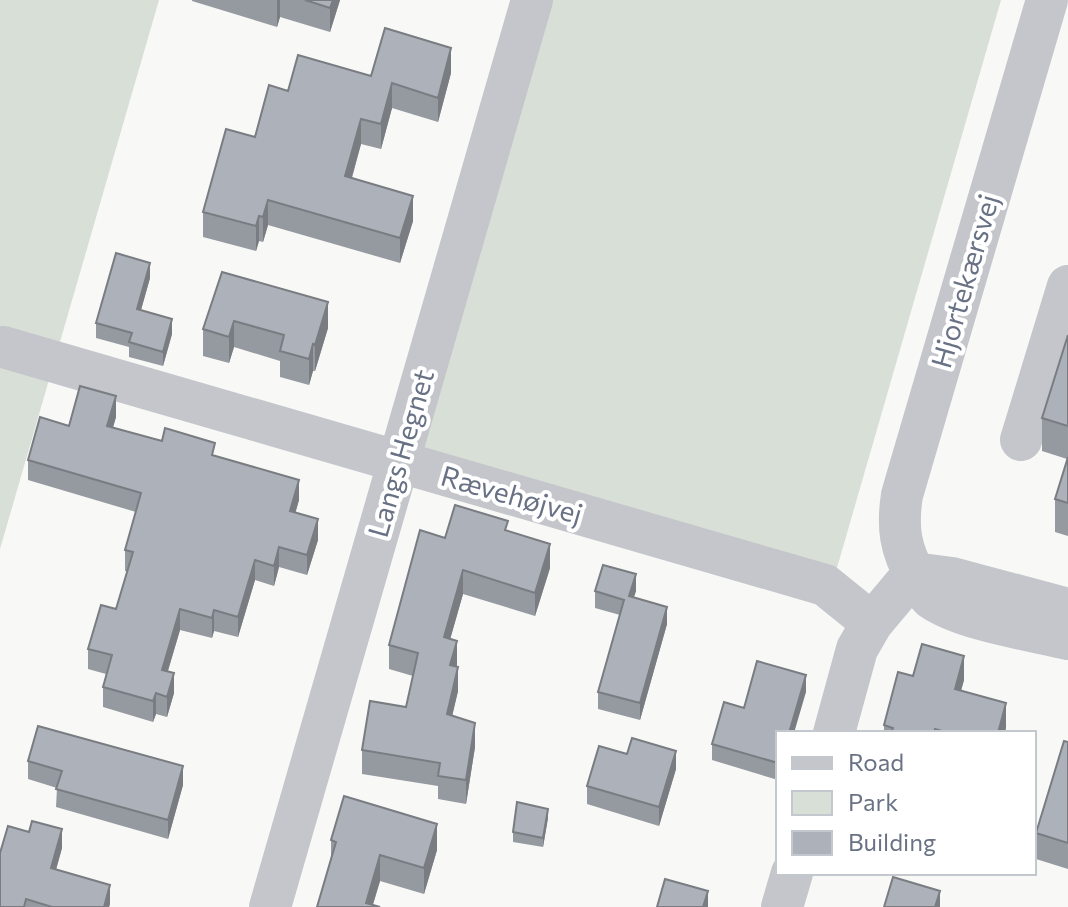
<svg xmlns="http://www.w3.org/2000/svg" width="1068" height="907" font-family="Commissioner,sans-serif">
<rect width="100%" height="100%" fill="#f8f8f6"/>
<path fill="#d8dfd7" d="M0,0H159L0,549Z
M546,0H1001L828,599L415,448Z"/>
<g fill="none" stroke-linecap="round" stroke-linejoin="round">
<path stroke="#c4c6cb" stroke-width="42" d="M1047,0L902,495C897,527 900,550 917,578C921,584 926,594 931,598C962,620 1030,630 1068,639
M3,347L825,585L872,623
M1021,440L1068,286
M914,573L952,578L1068,609
M834,733L857,649L872,623L914,573
M270,907L532,0
M782,907L792,873"/>
</g>
<path fill="#9599a0" d="M192,0H340L330,32L280,17L277,27L192,1Z
M451,73L438,122L392,108L381,149L361,144L352,178L413,221L400,263L268,225L263,242L259,241L256,251L203,237V212L288,91Z
M222,272L328,328L315,371H313L309,385L280,377V361L234,347L229,363L203,356V329Z
M150,278L141,310L172,334L163,366L129,357V347L96,338V323Z
M1068,335V536L1055,532V499L1067,459L1042,451V418Z
M116,417L113,428L215,456L299,500L295,513L318,540L307,575L279,567L274,586L255,580L238,637L214,631L212,638L180,630L168,671L174,693L167,717L156,714L153,722L103,707V687L106,674L88,669V649L116,609L127,571H125V550L136,512L28,480V460L69,426Z
M508,531L550,568L535,616L463,594L450,639L457,664L458,691L452,716L475,747L466,804L438,799V786L362,774V750L406,707L413,676L389,669V645L445,538Z
M595,591H636L633,598L667,624L640,720L598,709V692L620,615L595,608Z
M913,676L964,680L961,690L1006,727L1005,733H884V725Z
M806,692L778,733V780L712,760V744L744,708Z
M1068,742V869L1036,859V833Z
M28,761L183,785L168,839L56,807L57,788L28,779Z
M676,769L659,826L587,804V786Z
M548,818L543,847L513,842V832Z
M331,840L437,850L424,894L380,881L373,905L317,907L331,861Z
M62,848L56,870L110,904L109,907H0Z"/>
<path fill="#797d82" d="M277,0H280V17L277,27Z
M333,0H340L330,32V8Z
M451,48V73L438,122V98Z
M392,83V108L381,149V124Z
M361,119V144L345,201V176Z
M413,196V221L400,263V238Z
M268,200V225L263,242V217Z
M259,216V241L256,251V226Z
M150,263V278L137,324V309Z
M328,302V328L315,371V345Z
M172,319V334L163,366V352Z
M234,321V347L229,363V337Z
M313,344V371L309,385V359Z
M116,396V417L107,446V426Z
M299,480V500L290,532V511Z
M318,519V540L307,575V555Z
M550,544V568L535,616V593Z
M279,547V567L274,586V566Z
M255,560V580L238,637V617Z
M463,570V594L444,661V637Z
M636,574V591L629,613V596Z
M667,607V624L640,720V703Z
M180,609V630L162,690V670Z
M214,610V631L212,638V618Z
M457,641V664L450,689V665Z
M964,656V680L955,713V689Z
M458,667V691L447,738V714Z
M174,673V693L167,717V697Z
M806,675V692L794,733H789Z
M156,693V714L153,722V701Z
M1006,703V727L1005,733H998Z
M475,723V747L466,804V780Z
M676,751V769L659,826V807Z
M183,766V785L168,839V820Z
M548,809V818L543,847V838Z
M437,824V850L424,894V868Z
M62,829V848L51,887V868Z
M380,855V881L372,907L366,903Z
M110,885V904L109,907H104Z
M708,891V907H703Z
M940,891V907H935Z"/>
<path fill="#adb2ba" stroke="#797d82" stroke-width="2" d="M305,0H333L330,8Z
M385,28L451,48L438,98L392,83L381,124L361,119L345,176L413,196L400,238L268,200L263,217L259,216L256,226L203,212L226,129L255,137L269,85L288,91L298,55L371,76Z
M116,253L150,263L137,309L172,319L163,352L129,342L132,333L96,323Z
M222,272L328,302L315,345L313,344L309,359L280,351L284,335L234,321L229,337L203,329Z
M1068,335V426L1042,418Z
M80,386L116,396L107,426L162,441L165,428L215,443L212,455L299,480L290,511L318,519L307,555L279,547L274,566L255,560L238,617L214,610L212,618L180,609L162,670L174,673L167,697L156,693L153,701L103,687L112,655L88,649L101,605L116,609L133,552L125,550L141,493L28,460L40,417L69,426Z
M1068,457V503L1055,499Z
M455,505L508,521L505,530L550,544L535,593L463,570L444,637L457,641L450,665L458,667L447,714L475,723L466,780L438,776L440,763L362,750L370,701L406,707L418,653L389,645L420,530L445,538Z
M603,565L636,574L629,596L667,607L640,703L598,692L624,600L595,591Z
M922,644L964,656L955,689L1006,703L998,733H949L935,729L934,733H891L893,728L884,725L898,672L913,676Z
M757,661L806,675L789,733H778V763L712,744L724,702L744,708Z
M38,726L183,766L168,820L56,789L62,771L28,761Z
M632,738L676,751L659,807L587,786L599,746L627,754Z
M1064,741L1068,742V843L1036,833Z
M344,796L437,824L424,868L380,855L366,903L380,907H317L336,842L331,840Z
M517,802L548,809L543,838L513,832Z
M32,821L62,829L51,868L110,885L104,907H52L26,899L24,907H0V853L8,826L29,832Z
M893,877L940,891L935,907H884Z
M665,879L708,891L703,907H657Z"/>
<g text-anchor="middle" dominant-baseline="central" stroke-width="8" stroke-linejoin="round" paint-order="stroke">
<g font-size="28" fill="#697285" stroke="#fff">
<text transform="translate(964 281) rotate(-74)">Hjortekærsvej</text>
<text transform="translate(400 453) rotate(-74)">Langs Hegnet</text>
<text transform="translate(512 494) rotate(16)">Rævehøjvej</text>
</g>
</g>
<rect x="776" y="731" width="260" height="144" fill="#ffffff" stroke="#c3c7ce" stroke-width="2"/>
<rect x="792" y="757" width="40" height="12" fill="#c4c6cb" stroke="#c3c7ce" stroke-width="2"/>
<text x="848" y="771" font-size="24" fill="#697285">Road</text>
<rect x="792" y="791" width="40" height="24" fill="#d8dfd7" stroke="#c3c7ce" stroke-width="2"/>
<text x="848" y="811" font-size="24" fill="#697285">Park</text>
<rect x="792" y="831" width="40" height="24" fill="#adb2ba" stroke="#c3c7ce" stroke-width="2"/>
<text x="848" y="851" font-size="24" fill="#697285">Building</text>
</svg>
